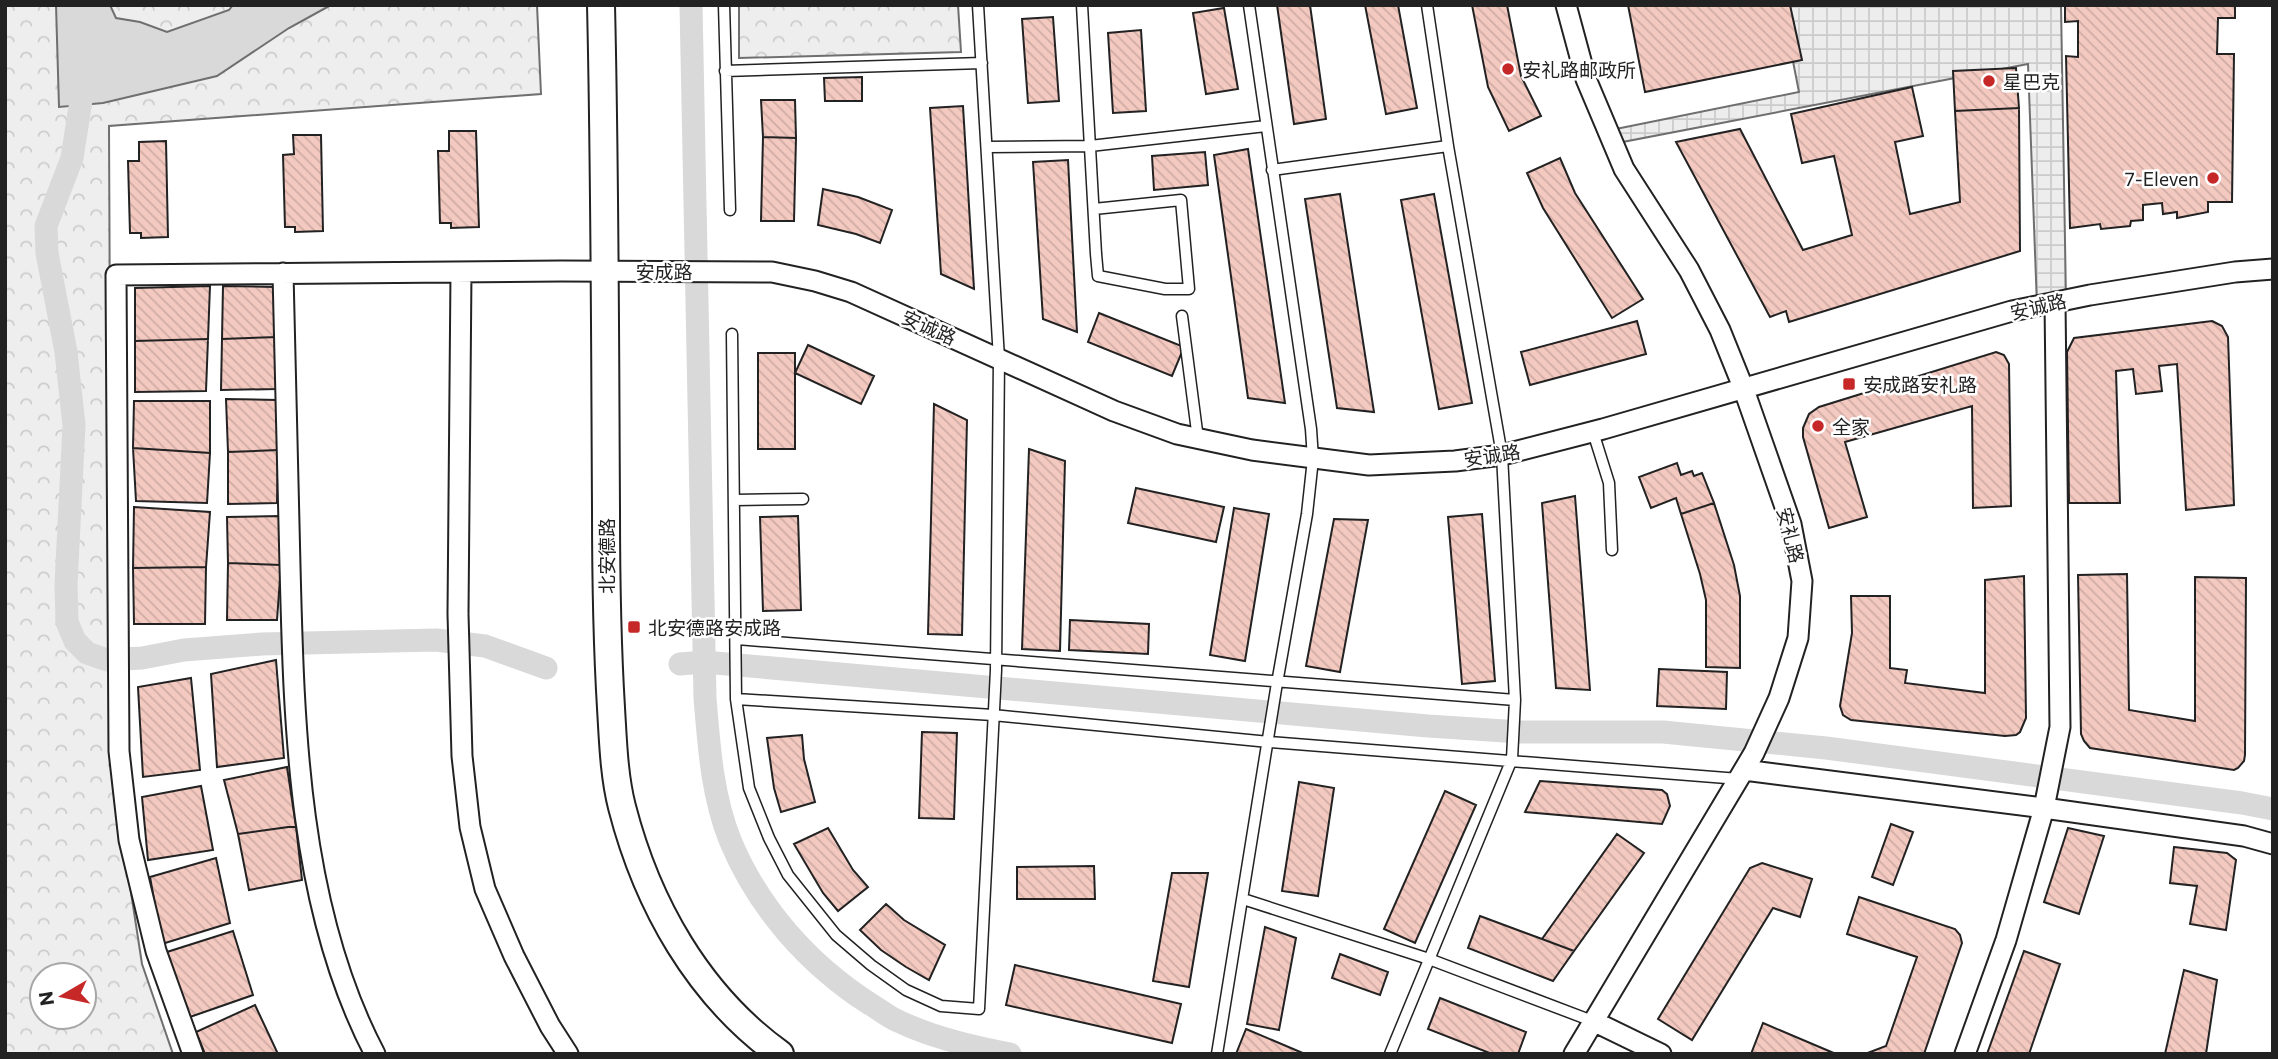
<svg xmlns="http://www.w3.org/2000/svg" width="2278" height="1059" font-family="Commissioner,'Noto Sans SC',sans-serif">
<defs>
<pattern id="park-crowns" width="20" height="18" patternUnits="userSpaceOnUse" patternTransform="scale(1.75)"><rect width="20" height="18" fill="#eee"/><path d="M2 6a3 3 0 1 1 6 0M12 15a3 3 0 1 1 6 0" fill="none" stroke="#ccc"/></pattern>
<pattern id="plaza-grid" width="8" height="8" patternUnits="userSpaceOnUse" patternTransform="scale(1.75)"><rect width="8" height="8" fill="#ededed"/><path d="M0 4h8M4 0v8" fill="none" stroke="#cbcbcb"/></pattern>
<pattern id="building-back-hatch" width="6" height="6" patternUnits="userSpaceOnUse" patternTransform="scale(1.75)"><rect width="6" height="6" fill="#f3c9c0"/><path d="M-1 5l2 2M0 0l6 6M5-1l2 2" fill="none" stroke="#d0aca5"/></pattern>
</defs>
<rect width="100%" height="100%" fill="#fff"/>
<path fill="url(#park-crowns)" stroke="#6f6f6f" stroke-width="2" fill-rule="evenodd" d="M5,5H537L541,94L109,126L110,345L124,847L142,964L173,1054H5ZM42,975H84V1017H42Z
M739,5H958L961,52L739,58Z"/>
<path fill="url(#plaza-grid)" stroke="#6f6f6f" stroke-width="2" d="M1782,5H2061L2066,300L2037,306L2028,64L1612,144L1606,131L1799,92Z"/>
<path fill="#d9d9d9" stroke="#6f6f6f" stroke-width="2" d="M56,5H110L116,18L140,22L167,32L229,10L233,5H331L289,28L217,76L103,103L59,107Z"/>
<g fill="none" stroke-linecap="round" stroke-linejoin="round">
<path stroke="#d9d9d9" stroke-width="23" d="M691,5L705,698C709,746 712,795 730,840C758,908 809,965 870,1004C879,1009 888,1017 898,1021C933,1038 972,1047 1010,1054
M85,75L72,158L46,226L47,253L66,352L74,425L66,585L67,622L75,641L87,653L107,660L142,658L184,650L262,644L436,640L485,646L546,668
M680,664L704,662L1428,726L1520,732H1663L1826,748L2242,803L2273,809"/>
</g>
<path fill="url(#building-back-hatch)" stroke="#222" stroke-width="2" d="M1277,5H1310L1326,119L1294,124Z
M1365,5H1398L1417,108L1386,114Z
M1472,5H1507L1521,76L1541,116L1509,131L1488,87Z
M1628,5H1790L1802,60L1645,92Z
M2065,5H2235V18H2218L2217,54H2234L2232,202H2208V212L2177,218V212L2163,214L2162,203L2143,205V220L2131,221L2130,226L2101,229L2100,224L2070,228L2066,56L2078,57V21L2065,22Z
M1224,8L1238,89L1206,94L1193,13Z
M1053,17L1059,101L1028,103L1022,19Z
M1141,30L1146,111L1113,113L1108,33Z
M2016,68L2019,108L1955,111L1953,71Z
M862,77V101H825L824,78Z
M1912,87L1923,136L1895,142L1910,214L1960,202L1955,111L2019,108L2020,251L1789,322L1786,311L1770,317L1676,142L1740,129L1803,250L1852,235L1834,156L1802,163L1791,114Z
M761,100H795L796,138L763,137Z
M963,106L974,289L941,274L930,108Z
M449,131H476L479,227L451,228V223H440L438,151H449Z
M293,135H321L323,231L295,232V227H285L283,155L294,154Z
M763,137L796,138L794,221H761Z
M166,141L168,237L141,238V233H130L128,161H139V142Z
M1248,149L1285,403L1248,398L1214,155Z
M1205,152L1208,185L1154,190L1152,156Z
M1560,158L1575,193L1643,299L1612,318L1543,208L1527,173Z
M1068,160L1077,332L1043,319L1033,162Z
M823,189L858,197L892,210L880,243L856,234L818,225Z
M1340,194L1374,412L1337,408L1305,199Z
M1434,194L1472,403L1439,409L1401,200Z
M210,286L208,339L135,341V288Z
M223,286L276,287L278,337L222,339Z
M1099,313L1184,347L1172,376L1088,342Z
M1637,321L1646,354L1530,385L1521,352Z
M2212,321L2222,326L2228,337L2234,505L2186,510L2177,364L2159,366L2162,391L2136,394L2133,369L2116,371L2120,503H2069L2067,352L2074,338Z
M278,337L276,389L221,390L222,339Z
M208,339L206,391L135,392V341Z
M808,345L874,376L861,404L795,373Z
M1996,352L2004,355L2009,364L2011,506L1973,508L1972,406L1845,442L1867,517L1829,528L1803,437V428L1809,414L1819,407Z
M758,353H795V449H758Z
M226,399L277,400L278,450L228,452Z
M134,401H210V453L133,448Z
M934,404L967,420L962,635L928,634Z
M133,448L210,453L207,503L136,501Z
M1029,449L1065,461L1060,651L1022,649Z
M278,450L277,503L228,504V452Z
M1677,463L1681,475L1692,471L1694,476L1702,473L1714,503L1681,514L1676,498L1651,508L1639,477Z
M1136,488L1224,507L1216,542L1128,523Z
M1575,496L1590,690L1556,688L1542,503Z
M1714,503L1734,565L1740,596V668L1706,667V600L1700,574L1681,514Z
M134,507L210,512L206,567L133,568Z
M1234,508L1269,514L1245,661L1210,655Z
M1482,514L1495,681L1462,684L1448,517Z
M280,516L281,565L228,563L227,517Z
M798,516L801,610L763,611L760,517Z
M1334,519L1368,520L1340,672L1306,666Z
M228,563L281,565L277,620H227Z
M206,567L205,624H134L133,568Z
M2127,574L2129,710L2195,721V577L2246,578L2245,755L2244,761L2238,768L2234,770L2090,748L2084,741L2081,734L2078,575Z
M2024,576L2026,718L2020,732L2016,735L2005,736L1851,720L1843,715L1840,706L1852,633L1851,596H1890V668L1907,670L1905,683L1985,693V580Z
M1070,620L1149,624L1148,654L1069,650Z
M276,660L284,758L217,767L211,674Z
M1659,669L1727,672L1726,709L1657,706Z
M191,678L200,770L143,777L138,687Z
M922,732L957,733L954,819L919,818Z
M802,735L804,759L815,802L781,812L774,788L767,738Z
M287,767L296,826L238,834L224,780Z
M1540,781L1662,790L1667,794L1670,806L1662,824L1525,812Z
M1299,782L1334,788L1318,896L1282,891Z
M201,786L213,850L148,860L142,797Z
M1445,791L1476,805L1415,943L1384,929Z
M1891,824L1913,832L1893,885L1872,877Z
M296,826L302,880L249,890L238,834Z
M828,828L853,870L868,887L838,911L823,893L794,844Z
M2068,828L2104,836L2079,914L2044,902Z
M1617,834L1644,853L1574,951L1542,939Z
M2174,847L2227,853L2236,860L2226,930L2190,924L2197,886L2170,883Z
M216,858L230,923L162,944L150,877Z
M1762,863L1812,879L1800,917L1773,908L1692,1040L1658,1019L1750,868Z
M1094,866L1095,899H1017V867Z
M1172,873H1208L1189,987L1153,981Z
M1859,897L1955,929L1960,935L1962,943L1924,1054H1865L1886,1046L1917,957L1847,934Z
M886,904L904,920L945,945L929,980L906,967L881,950L860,930Z
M1480,916L1542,939L1574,951L1553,981L1468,948Z
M1265,927L1296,938L1279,1030L1247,1024Z
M233,931L253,995L190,1017L167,952Z
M2024,951L2060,964L2029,1054H1987Z
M1340,954L1388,972L1380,995L1332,978Z
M1015,965L1181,1004L1172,1043L1006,1005Z
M2184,970L2217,980L2206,1054H2165Z
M1440,998L1526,1032L1518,1054H1492L1428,1029Z
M255,1005L278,1054H205L196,1032Z
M1763,1023L1836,1054H1751Z
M1246,1029L1305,1054H1236Z"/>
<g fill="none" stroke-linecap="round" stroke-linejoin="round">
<defs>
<path id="lane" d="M724,5L730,210
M1082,5L1096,254L1098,276L1165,289H1189L1181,200L1094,209
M725,71L982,63
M987,147L1090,146L1266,126
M1272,170L1448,146
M1182,316L1198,439
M732,334L736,699L749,788L769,838L788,875L836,935L871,965L906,990L941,1006L979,1009L996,670L999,359L978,5
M1593,432L1609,483L1612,550
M735,500L803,499
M737,639L1515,700
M736,699L993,715L1269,742L1739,779
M1243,899L1429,959L1595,1022
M1217,1054L1276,689L1307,514L1313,459L1311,429L1249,5
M1390,1054L1512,759L1515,700L1502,455L1448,146L1427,5"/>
<path id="street" d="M1566,5L1586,79L1624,169L1689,270L1720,330L1743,387L1791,524L1802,581L1798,638L1779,698L1754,753L1574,1054
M461,272L458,614L462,756L470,827L485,889L514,956L550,1026L568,1054
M283,273C285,371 288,468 290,566C294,726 298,908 375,1054
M2055,302L2060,727L2044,808L2244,836L2273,844
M1744,770L2044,808L2006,940L1965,1054
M1595,1022L1661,1054
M193,1054L156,951L129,840L119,751L116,275L561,271L772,272L815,281L851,292L1114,411L1177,434L1252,450L1369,465L1455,461L1502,455L1603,429L2012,311L2090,295L2235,272L2273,269"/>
<path id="secondary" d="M601,5C605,173 605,341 606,509C606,576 607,642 611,708C613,741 614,776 622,807C647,904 698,995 780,1054"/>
</defs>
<use href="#lane" stroke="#222" stroke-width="13"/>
<use href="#street" stroke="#222" stroke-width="23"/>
<use href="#secondary" stroke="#222" stroke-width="30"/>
<use href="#lane" stroke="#fff" stroke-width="10"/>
<use href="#street" stroke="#fff" stroke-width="19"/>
<use href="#secondary" stroke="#fff" stroke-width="26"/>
</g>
<g fill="#c62828" stroke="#fff" stroke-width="2.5">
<circle cx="1508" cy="69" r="7"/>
<circle cx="1989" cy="81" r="7"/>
<circle cx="2213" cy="178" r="7"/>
<rect x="1842" y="377" width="14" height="14" rx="3.5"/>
<circle cx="1818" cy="426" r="7"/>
<rect x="627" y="620" width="14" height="14" rx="3.5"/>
</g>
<g text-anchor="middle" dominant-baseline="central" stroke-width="5" stroke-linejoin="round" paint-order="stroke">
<g font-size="19" fill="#222" stroke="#fff" text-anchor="start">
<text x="1522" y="69">安礼路邮政所</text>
<text x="2003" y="81">星巴克</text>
<text x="2199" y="178" text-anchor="end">7-Eleven</text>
<text x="1863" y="384">安成路安礼路</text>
<text x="1832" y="426">全家</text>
<text x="648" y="627">北安德路安成路</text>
</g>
<g font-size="19" fill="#222" stroke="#fff">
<text x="664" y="271">安成路</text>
<text transform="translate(2038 306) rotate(-13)">安诚路</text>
<text transform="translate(929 327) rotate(24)">安诚路</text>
<text transform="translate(1492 455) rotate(-9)">安诚路</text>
<text transform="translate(1791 535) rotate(76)">安礼路</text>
<text transform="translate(606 556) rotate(-90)">北安德路</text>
</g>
</g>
<rect width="2278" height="1059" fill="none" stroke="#222222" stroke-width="14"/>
<g transform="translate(63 996) rotate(261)"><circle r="33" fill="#ffffff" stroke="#a7a7a7" stroke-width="2"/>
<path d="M0-5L12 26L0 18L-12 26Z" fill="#c62828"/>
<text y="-10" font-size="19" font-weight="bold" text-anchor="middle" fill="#222222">N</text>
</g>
</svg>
